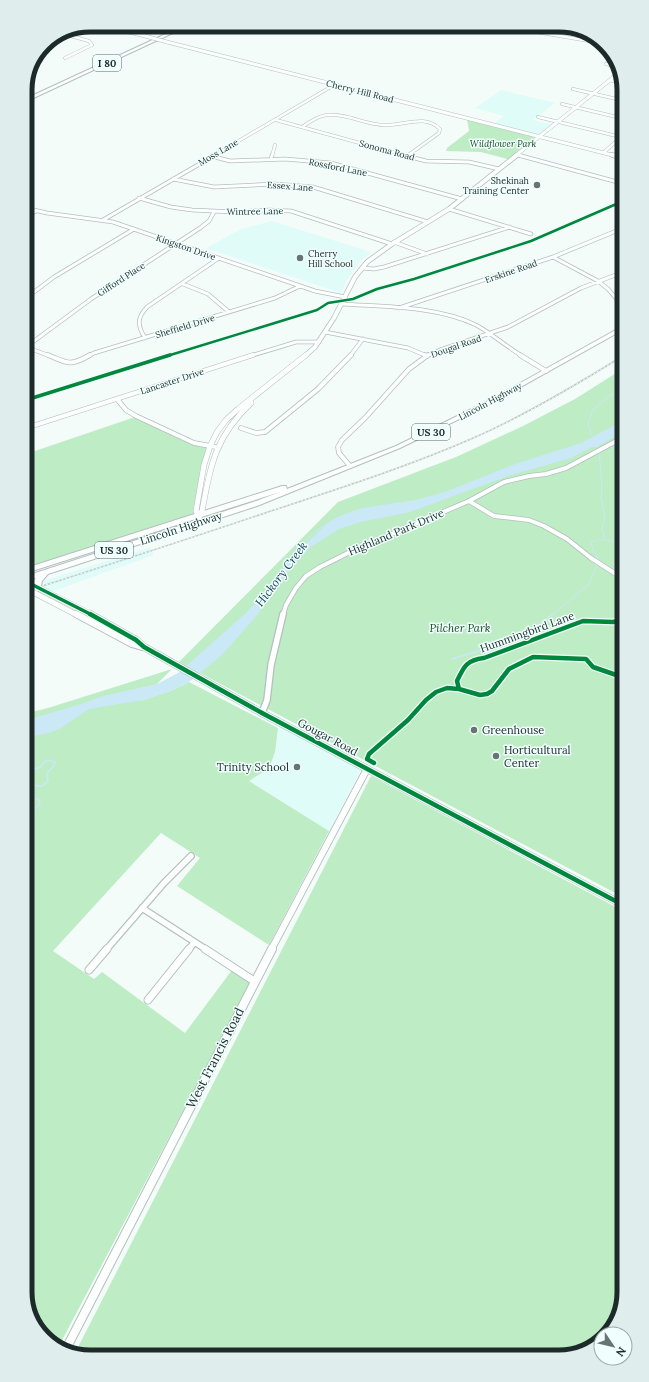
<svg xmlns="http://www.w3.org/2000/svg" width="649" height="1382" font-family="Lora,serif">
<rect width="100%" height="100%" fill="#f4fcfa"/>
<path fill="#dffcf8" d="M501,90L555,103L533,120L553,125L539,136L492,125L504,116L475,108Z
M272,221L371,252L359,263L346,281L341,293L206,248L241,229Z
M150,547L154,555L62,588L27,598V586Z
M279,726L361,770L329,831L249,781L269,768Z"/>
<path fill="#beecc5" d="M467,119L538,137L511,160L481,152L446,151L447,148L469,131Z
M621,370L623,897L179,662L338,502L456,457L523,426L575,399Z
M135,417L194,445L206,448L196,514L26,569V454Z
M172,669L140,701L173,690L189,682L278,728L275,752L269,768L249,781L329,831L269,945L177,886L200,858L161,833L53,951L94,979L102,972L185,1033L232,970L251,982L59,1346L50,1343L29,1313L27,713L48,708Z
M371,776L623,911L624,1292L611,1331L607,1334H601V1338L580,1353L86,1357L75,1353Z"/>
<path fill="#cbe8f6" d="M621,422V432L619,434L597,447H592L571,458L511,475L410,512L361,522L339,529L311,547L295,563L277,586L259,613L222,655L189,682L173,690L144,700L89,709L61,728L49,733L27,737V720L81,704L103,696L157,684L178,673L245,614L269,588L292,558L320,530L332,520L345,514L362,508L415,500L445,492L515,464L581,443Z"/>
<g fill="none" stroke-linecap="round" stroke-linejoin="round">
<path stroke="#cbe8f6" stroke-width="1" d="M592,436L588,425L592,411L610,395L619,391L621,388
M599,451L602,487L601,497L605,519L602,529L605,538
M600,562L593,550L591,542C603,537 612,540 622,548
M280,574C295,549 314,528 341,516
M552,615L589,584L597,565"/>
<path stroke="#cbe8f6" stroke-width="1.5" d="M452,659L508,642L520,632L535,627L553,614
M27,766L35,769L41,767L43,763L48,760L55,762L54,766L47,773L48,781L42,786L31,785L27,788
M27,798L39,799L40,804L27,815"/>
<defs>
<path id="minor-far4" d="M485,25L498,27
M495,25L601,43
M493,32L500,27
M65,58L92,45L89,41L67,35
M606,64L619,67
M610,80L620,83
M573,89L621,100
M562,104L621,118
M538,117L621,137
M276,120L407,156
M302,127C310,122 317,116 327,115C348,113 366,126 387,125C406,125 425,114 440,129L439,133L407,156
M603,153L621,137
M518,155L521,156
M213,156L334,85
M272,156L275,145"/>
<path id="minor-far3" d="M403,155L426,161L469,162L499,169
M518,155L621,183
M211,156L230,161L285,159L331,163L462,199
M407,156L409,155
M271,159L272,155
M173,179L214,187L275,184L313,187L428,222
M139,198L171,207L192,210L235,212L269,210L291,211L392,244
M25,208L47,213L113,222L315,291L345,297
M449,209L531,234
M25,218L36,211
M103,220L215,155
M394,242L427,254
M553,257L598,281L608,289L621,304
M362,268L374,269L384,267L510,227
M183,284L208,294L229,312
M26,298L54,277L134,229
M342,304C385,307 437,306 476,325C491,333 507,347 522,356
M399,308L553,257L621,229
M325,332L408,348L427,356
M145,338C137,325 137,318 147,307L219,258
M26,347L50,356
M26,347L91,299L200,228L209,221L214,212
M88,356L94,353L275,298L300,286
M250,356L296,342H319
M350,356L363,339
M427,356L440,350L508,327L581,288L621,273"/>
<path id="minor-far2" d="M48,355C68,363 69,367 90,355
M425,355L427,356
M520,355L546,371
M117,399L126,410L136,416L194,443L216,447
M26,428L253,355
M241,428L256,433L265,432L318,389L351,355
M350,466L339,453L338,447L342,440L365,418L409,369L428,355
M469,501L494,516L529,520L544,526L567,539L591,558L622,578
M283,615L286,605L296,588L306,576L320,567L354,550L469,501L504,482L529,476L546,474L566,468L622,438"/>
<path id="minor-far1" d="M262,713L267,700L271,665L283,614
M142,908L207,950
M106,950L164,883L191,856
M188,950L194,943"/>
<path id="minor" d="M205,949L254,981
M89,970L107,949
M148,1000L189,949"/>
<path id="tertiary-far4" d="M100,25L145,36
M167,42L616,156
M515,156L620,72"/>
<path id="tertiary-far3" d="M612,155L621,157
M305,356L315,347L334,318L355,277L367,262L392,244L449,209L517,155"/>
<path id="tertiary-far2" d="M198,515L202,511C211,464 215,437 251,403
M201,522L196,511L204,465L210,446L217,432L226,420L238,409L306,355
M27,582L92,615
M27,589L77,615"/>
<path id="tertiary-far1" d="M76,614L132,644L142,647
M90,614L136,640L144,647L262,713L623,905
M271,950L367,769"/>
<path id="tertiary" d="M66,1349L272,949"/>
<path id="primary" d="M621,327V331L492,403L400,448L257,506L48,574L42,581L40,590L37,591L33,588L34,580L36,578L27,580L26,576L253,502L280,492L26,573V568L282,486H286L287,489L396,446L488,401Z"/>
<path id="motorway" d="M185,25H190L25,102V99Z"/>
</defs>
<use href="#minor-far4" stroke="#b5bfbe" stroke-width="3.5"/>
<use href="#minor-far3" stroke="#b5bfbe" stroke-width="4.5"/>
<use href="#minor-far2" stroke="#b5bfbe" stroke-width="5.5"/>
<use href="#minor-far1" stroke="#b5bfbe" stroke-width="8"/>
<use href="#minor" stroke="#b5bfbe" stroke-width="9"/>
<use href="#tertiary-far4" stroke="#b5bfbe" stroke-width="4"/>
<use href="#tertiary-far3" stroke="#b5bfbe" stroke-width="5.5"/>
<use href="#tertiary-far2" stroke="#b5bfbe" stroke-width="6"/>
<use href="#tertiary-far1" stroke="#b5bfbe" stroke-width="8"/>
<use href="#tertiary" stroke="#b5bfbe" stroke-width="10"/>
<use href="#primary" stroke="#b5bfbe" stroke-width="2"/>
<use href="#motorway" stroke="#b5bfbe" stroke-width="2"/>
<use href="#minor-far4" stroke="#fdfffe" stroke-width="2.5"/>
<use href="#minor-far3" stroke="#fdfffe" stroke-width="3"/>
<use href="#minor-far2" stroke="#fdfffe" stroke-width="4"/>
<use href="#minor-far1" stroke="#fdfffe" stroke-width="5.5"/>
<use href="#minor" stroke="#fdfffe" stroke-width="7"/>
<use href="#tertiary-far4" stroke="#fdfffe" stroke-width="3"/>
<use href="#tertiary-far3" stroke="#fdfffe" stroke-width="4"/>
<use href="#tertiary-far2" stroke="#fdfffe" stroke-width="5"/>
<use href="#tertiary-far1" stroke="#fdfffe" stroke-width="6"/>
<use href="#tertiary" stroke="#fdfffe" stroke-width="8"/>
<use href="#primary" fill="#fdfffe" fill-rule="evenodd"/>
<use href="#motorway" fill="#fdfffe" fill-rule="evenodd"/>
<defs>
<path id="rail" d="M27,591C105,566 182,541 259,515C331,491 402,469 471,439C524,416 573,387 621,357"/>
</defs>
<use href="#rail" stroke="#c3c5c4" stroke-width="1.5"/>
<use href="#rail" stroke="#f0fffd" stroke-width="1" stroke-dasharray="2" stroke-linecap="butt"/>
<defs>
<path id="tertiary-bridge" d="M145,36L167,42"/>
</defs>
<use href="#tertiary-bridge" stroke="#b5bfbe" stroke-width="4" stroke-linecap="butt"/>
<use href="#tertiary-bridge" stroke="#fdfffe" stroke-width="3"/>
<defs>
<path id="cycleway-far2" d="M167,356L317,310L328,303L353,299L377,289L414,279L531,241L621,202"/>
<path id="cycleway-far1" d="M26,400L170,355
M27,582L92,615"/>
<path id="cycleway" d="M90,614L136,640L144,647L262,713L623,905
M459,689L457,681C464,666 467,660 484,658L583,621L613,622L622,620
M374,763L367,759L369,754L408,720L426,700L436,692L447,688L459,689L480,695L487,694L492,691L509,669L533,657L586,659L593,667L622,677"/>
</defs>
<use href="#cycleway-far2" stroke="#f0fffd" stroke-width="4"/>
<use href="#cycleway-far1" stroke="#f0fffd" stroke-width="5.5"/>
<use href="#cycleway" stroke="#f0fffd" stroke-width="7"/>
<use href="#cycleway-far2" stroke="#00873e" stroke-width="2.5"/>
<use href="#cycleway-far1" stroke="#00873e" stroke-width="3.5"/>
<use href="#cycleway" stroke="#00873e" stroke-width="4.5"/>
</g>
<g fill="#687472" stroke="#f0fffd" stroke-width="1.5">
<circle cx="537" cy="185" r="4"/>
<circle cx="300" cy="258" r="4"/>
<circle cx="474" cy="730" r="4"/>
<circle cx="496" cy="756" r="4"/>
<circle cx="297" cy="767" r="4"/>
</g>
<g text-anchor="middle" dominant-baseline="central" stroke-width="3" stroke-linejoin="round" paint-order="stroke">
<g font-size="9" fill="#1c2a29" stroke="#f0fffd">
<text transform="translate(360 91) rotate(14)">Cherry Hill Road</text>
<text transform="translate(387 150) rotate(15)">Sonoma Road</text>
<text transform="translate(218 152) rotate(-30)">Moss Lane</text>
<text transform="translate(338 167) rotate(11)">Rossford Lane</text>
<text transform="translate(290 186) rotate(4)">Essex Lane</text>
<text transform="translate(255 211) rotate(-1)">Wintree Lane</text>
<text transform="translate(186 247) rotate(19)">Kingston Drive</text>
<text transform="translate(511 271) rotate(-19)">Erskine Road</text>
<text transform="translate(121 279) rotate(-33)">Gifford Place</text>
<text transform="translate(185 326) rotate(-17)">Sheffield Drive</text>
<text transform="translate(456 346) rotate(-19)">Dougal Road</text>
<text transform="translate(172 381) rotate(-18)">Lancaster Drive</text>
<text transform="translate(490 401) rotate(-28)">Lincoln Highway</text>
</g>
<g font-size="9" font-style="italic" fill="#154a1e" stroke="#f0fffd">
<text x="503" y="143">Wildflower Park</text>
</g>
<g font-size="9" fill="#1c2a29" stroke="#f0fffd" text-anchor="end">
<text x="529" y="180">Shekinah<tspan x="529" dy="10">Training Center</tspan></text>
<text x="308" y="253" text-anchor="start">Cherry<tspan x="308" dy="10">Hill School</tspan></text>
</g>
<g fill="#f0fffd" stroke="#5c6a69" stroke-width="1">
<rect x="93" y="55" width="28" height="16" rx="3"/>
<rect x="412" y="424" width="38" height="16" rx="3"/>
<rect x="95" y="542" width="38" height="16" rx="3"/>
</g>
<g font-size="10" font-weight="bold" fill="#1c2a29">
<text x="107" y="63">I 80</text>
<text x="431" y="432">US 30</text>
<text x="114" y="550">US 30</text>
</g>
<g font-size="11" fill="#1c2a29" stroke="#f0fffd">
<text transform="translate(181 528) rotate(-18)">Lincoln Highway</text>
<text transform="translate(396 532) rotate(-23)">Highland Park Drive</text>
<text transform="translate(527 632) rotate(-20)">Hummingbird Lane</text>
<text transform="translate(328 737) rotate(28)">Gougar Road</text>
</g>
<g font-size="11" font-style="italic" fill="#154a1e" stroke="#f0fffd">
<text x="460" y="628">Pilcher Park</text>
</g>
<g font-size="11" fill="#1c2a29" stroke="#f0fffd" text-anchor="start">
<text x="482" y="730">Greenhouse</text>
<text x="504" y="750">Horticultural<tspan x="504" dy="13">Center</tspan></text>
<text x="289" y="767" text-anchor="end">Trinity School</text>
</g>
<g font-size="12" font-style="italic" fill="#17465b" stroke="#f0fffd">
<text transform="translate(281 574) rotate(-53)">Hickory Creek</text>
</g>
<g font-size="13" fill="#1c2a29" stroke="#f0fffd">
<text transform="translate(215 1058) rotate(-63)">West Francis Road</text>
</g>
</g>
<path d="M0 0H649V1382H0ZM90 32H559A58 58 0 0 1 617 90V1292A58 58 0 0 1 559 1350H90A58 58 0 0 1 32 1292V90A58 58 0 0 1 90 32Z" fill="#dfeeec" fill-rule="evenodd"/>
<path fill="none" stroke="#1c2a29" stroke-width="5" d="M90 32H559A58 58 0 0 1 617 90V1292A58 58 0 0 1 559 1350H90A58 58 0 0 1 32 1292V90A58 58 0 0 1 90 32Z"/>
<g transform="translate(613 1346) rotate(125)"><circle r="19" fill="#f0fffd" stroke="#9baaa8"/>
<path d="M0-3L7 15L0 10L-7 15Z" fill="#687472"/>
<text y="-6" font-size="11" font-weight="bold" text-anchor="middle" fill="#1c2a29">N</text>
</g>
</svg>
